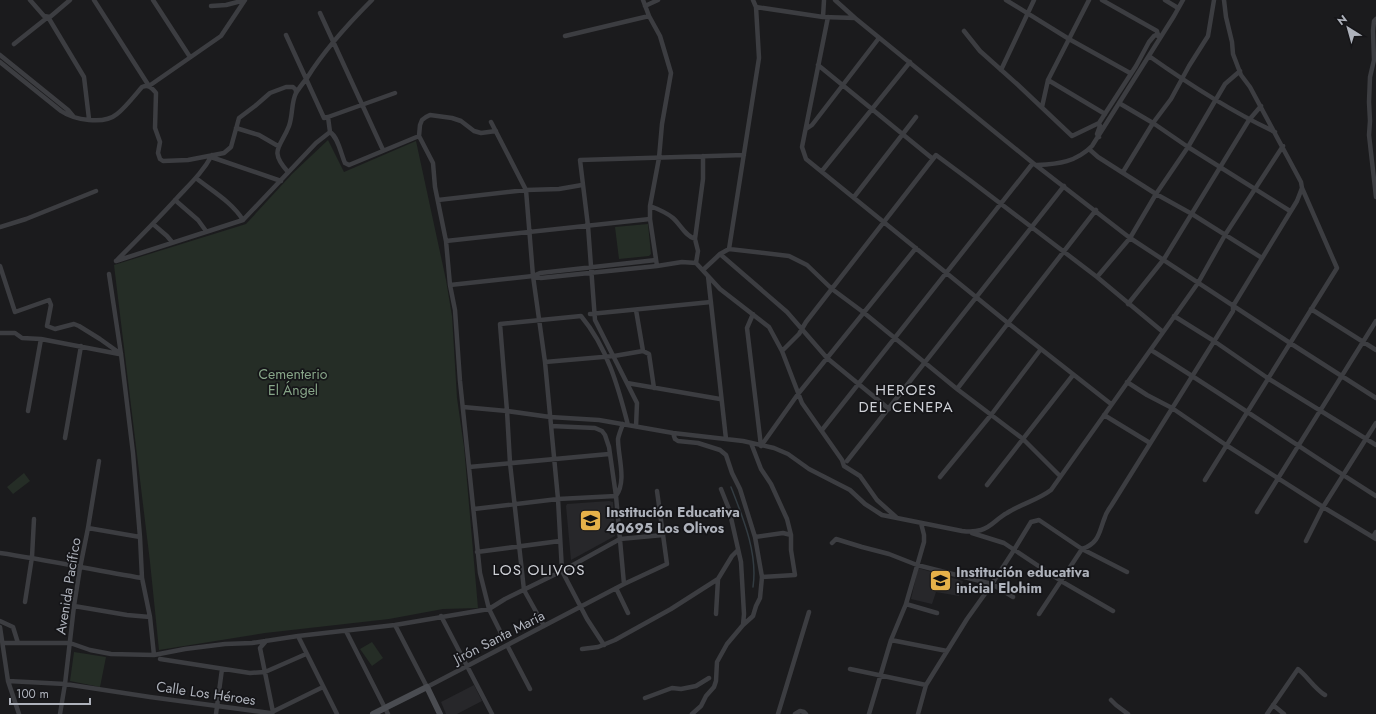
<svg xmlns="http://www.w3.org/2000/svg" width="1376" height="714" font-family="Jost,sans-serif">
<rect width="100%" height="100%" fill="#1b1b1d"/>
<path fill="#27272a" d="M609,501L613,502L615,536L571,560L566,506L567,504Z
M918,568L963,581L959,596L936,592L932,604L911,599Z
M474,685L482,701L457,714H446L441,702Z"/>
<path fill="#252d26" d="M328,140L344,172L416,141L446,280L452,316L457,398L464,447L478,608L443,609L389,619L265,633L159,650L150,562L114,265L246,224L292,174Z
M648,224L651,254L649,256L619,259L615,227Z
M24,473L30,481L13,494L7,487Z
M372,642L383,658L372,666L360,649Z
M74,652L106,657L100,687L70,681Z"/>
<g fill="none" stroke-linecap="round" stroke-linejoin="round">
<path stroke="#333c42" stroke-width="1.5" d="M731,487C743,518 758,553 753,587"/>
<path stroke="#3c3d41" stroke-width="4.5" d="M30,0L44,16L50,17L70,0
M94,0L149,86L221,36L245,0
M153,0L190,57
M643,0L649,16L660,36L671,73L662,124L659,158L650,206V219L657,266
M835,0L855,18L1033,163L1130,238L1290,343L1376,398
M1006,0L1069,39L1130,73
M1102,0L1157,31L1158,36
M1165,0L1178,8
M211,6L226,5L245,0
M645,6L658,0
M756,7L823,17L855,18
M320,13L383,150
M823,17L824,0
M828,17L802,147L806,159L1008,323L1111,404
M1376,19L1374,21L1373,31L1374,60L1370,77L1369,102L1370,121L1369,135L1376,197
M964,31L980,51L1017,84L1072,136L1099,123L1136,66L1149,42L1154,36L1158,34
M286,35L324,118L328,117L330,132
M565,36L649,16
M14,44L48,17L84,77L89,119
M0,55L68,110L73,116
M1149,56C1190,85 1230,111 1275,132
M0,62L61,111C74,120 104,125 117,114C125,108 135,95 142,87C149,84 152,88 156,93L155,128L160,142L158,153L160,159L163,161L188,160L224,153L231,147L239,118L255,106L270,93L286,87H293L296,90V93
M818,65L933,159
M1001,70L1034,0
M1048,80L1105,114
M1119,103L1153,123L1188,147L1290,211
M1042,107L1048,80L1089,0
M328,117L395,93
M491,122L526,190L533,276L545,362L558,499L562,571L587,619L604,645
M236,128L259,135L278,146
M806,129L812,125L879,38
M496,131L481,133L474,131L461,121L452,118L430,115L426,117L422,120L420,125L419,136L433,163L435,187L446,241L450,285L455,310L460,381L480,573L489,609L501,633
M1099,137L1097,134L1100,126L1099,123
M1089,149L1098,157L1156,194L1192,214L1262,258
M211,157L281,181
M1037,165C1059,164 1076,162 1092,146L1174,16L1183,0
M822,171L910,62
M288,172C268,150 281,147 289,126C293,115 291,103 296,93C299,88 303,83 307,78C325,49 348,24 372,0
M1123,172L1153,123L1171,99L1189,66L1208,36L1214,0
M196,178C212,191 232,202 243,220
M854,197L916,117
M175,200L198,220L206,231
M438,200L526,190L559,189L582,185
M650,206C658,209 666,212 673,218C681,225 684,235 695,239
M153,224L167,236L172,242
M0,227L26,219L96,191
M446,241L650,219
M729,249L759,58L756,7L753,0
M720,254L787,312L827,358L889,409
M117,260C138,239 158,219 177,198C190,184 203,172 212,155
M116,261L243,220L316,143L330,132C338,137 341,154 345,163L349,165L419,136
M696,263L698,251L695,239L703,179V156
M0,266L15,312L49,300L51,305L47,326L55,329L74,324L79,326L100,339L121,354
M703,270L720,254L729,249L789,256L807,265L832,289L863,312L957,389L1023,439L1060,476
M109,274L121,354L133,453L140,537L142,578L150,617L154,655
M533,276L540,273L656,260
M708,276L726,439
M1097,277L1130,238L1156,194L1188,147L1225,84L1240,71
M450,285L533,276L541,278L657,266L682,262L696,263L720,289L769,327L782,351L802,403L842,460L844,466L860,476L877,500L896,517
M1128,304L1164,259L1249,120L1261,106
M1311,309L1376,350
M590,314L711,302
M753,314L747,328L761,446
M1174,316L1214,341L1269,379L1376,445
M0,333H15L22,338L41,339L119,354
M1151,350C1227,397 1300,448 1376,496
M643,351L649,354L654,388
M782,351L799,334L806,322L936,155L971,181L1097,277L1163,332
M545,362L614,356L643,351L636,310
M1127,382L1147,395L1172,408L1226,445L1323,507L1376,539
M627,383L720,399
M957,389L1096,210
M463,407L507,411L550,417L599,420L673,433L743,441L774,448L788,454L809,469L850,490L865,504L882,515L962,531C969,532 975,532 981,530C992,527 997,518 1007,513C1021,504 1038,500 1051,490L1198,283L1225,235L1283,146
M28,411L41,339
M1104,415L1150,443
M551,426L595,428L602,431L605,435L609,447L616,496L624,584
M636,427L637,403L595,320L588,226L580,160L744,155
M822,430L1033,163
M673,433L675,439L678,441L698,443L720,450L726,455L732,473L740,489L755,537L762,577L760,598L756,606L753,616L743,625
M65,438L81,346
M751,443L761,469L771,484L787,519L791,535V550L795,575L762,577
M761,446L798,394L916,248
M847,461L1064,186
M469,467L609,454
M940,477L991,415L1041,349
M1205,480L1337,268L1302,188
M987,485L1073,375
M474,509L558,499L616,496C627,481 618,457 618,439C619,434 621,429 623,424
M1257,512L1376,321
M88,528L140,537
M972,533L1004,543L1061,581L1113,611
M755,537L783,533L791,535
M1373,537L1376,532
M1306,541L1323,507L1376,423
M832,543L836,539L862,547L889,554L917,565L992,584L1013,597
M477,552L560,541
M0,553C47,560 94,570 142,578
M616,588L628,613
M25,602L32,557L34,519
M906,604L937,613
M74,606L127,615L150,617
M716,614L718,579
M1039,614L1082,549C1100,543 1099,531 1105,517C1106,513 1109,509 1111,506L1233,311V306L1297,201L1302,188L1301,182L1250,87L1241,75L1233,54L1232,42L1226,17L1224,0
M441,616L492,714
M0,621L13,627L18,643
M395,625L489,609L505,599L562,571L620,539L663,535
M544,626L524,590L510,463L507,411L500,324L581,316C607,347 618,386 628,425
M0,627L8,681L19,714
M346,631L388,714
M298,636L337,714
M891,640L947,651
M266,641L260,648L273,712
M3,643H70L90,650L111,654L154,655L185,649L225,644L252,643L298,636L395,625L427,687L624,584L667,564L657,491
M507,645L530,689
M582,649L598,647L615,640L671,609L718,579L732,556L738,550
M160,659L250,673L265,672L306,654
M850,669L926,685
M8,681L65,684L150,697L270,713L323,687
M645,698L672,688L681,689L696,686L709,678
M1111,700L1116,705L1128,714
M1273,705L1284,714
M60,714L65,684L74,606L80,568L88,528L99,461
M216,714L222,669
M692,714L701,706L706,696L714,687L716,681L717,662L727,644L743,625L744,614L741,562L729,509L721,489
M778,714L809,612
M795,714L800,711L804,712L806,714
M869,714L891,640L906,604L924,542V535L921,523
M918,714L926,685L967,619L992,584L1014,550L1031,522L1039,520L1082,549L1127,572
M1267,714L1298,669C1308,677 1314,688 1325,695"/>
<path stroke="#4a4c51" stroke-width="6" d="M373,714L427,687L440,714"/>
</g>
<defs>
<symbol id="school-square" viewBox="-11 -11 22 22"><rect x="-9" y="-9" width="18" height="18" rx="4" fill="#e6b149" stroke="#151518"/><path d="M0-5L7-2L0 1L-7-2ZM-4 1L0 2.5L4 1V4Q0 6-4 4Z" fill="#111"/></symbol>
</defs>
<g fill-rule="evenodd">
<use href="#school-square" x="578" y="508" width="25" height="25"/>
<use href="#school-square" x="928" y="568" width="25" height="25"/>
</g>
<g text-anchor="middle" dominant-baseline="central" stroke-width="3.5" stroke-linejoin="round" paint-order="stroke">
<g font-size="14" fill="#87a588" stroke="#151518">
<text x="293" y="374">Cementerio<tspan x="293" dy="16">El Ángel</tspan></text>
</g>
<g font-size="14" font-weight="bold" fill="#aeb2bb" stroke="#151518" text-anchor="start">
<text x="606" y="512">Institución Educativa<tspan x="606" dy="16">40695 Los Olivos</tspan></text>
<text x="956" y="572">Institución educativa<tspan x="956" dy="16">inicial Elohim</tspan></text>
</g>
<g font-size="14" fill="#aeb2bb" stroke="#151518">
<text transform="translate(68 586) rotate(-81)">Avenida Pacífico</text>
<text transform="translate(499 637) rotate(-27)">Jirón Santa María</text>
<text transform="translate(206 693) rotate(8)">Calle Los Héroes</text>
</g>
<g font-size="15" letter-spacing="1" fill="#cfd1d7" stroke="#151518">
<text x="906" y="390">HEROES<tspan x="906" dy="17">DEL CENEPA</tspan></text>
<text x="539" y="570">LOS OLIVOS</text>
</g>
</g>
<g transform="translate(1348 28) rotate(323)" stroke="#151518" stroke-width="3" paint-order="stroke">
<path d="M0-3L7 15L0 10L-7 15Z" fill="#aeb2bb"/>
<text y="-6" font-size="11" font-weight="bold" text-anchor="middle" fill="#aeb2bb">N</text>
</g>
<path d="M10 698v6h80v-6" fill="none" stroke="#aeb2bb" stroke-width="2"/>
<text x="16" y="698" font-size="12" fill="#aeb2bb" stroke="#151518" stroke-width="3" paint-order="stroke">100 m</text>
</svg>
